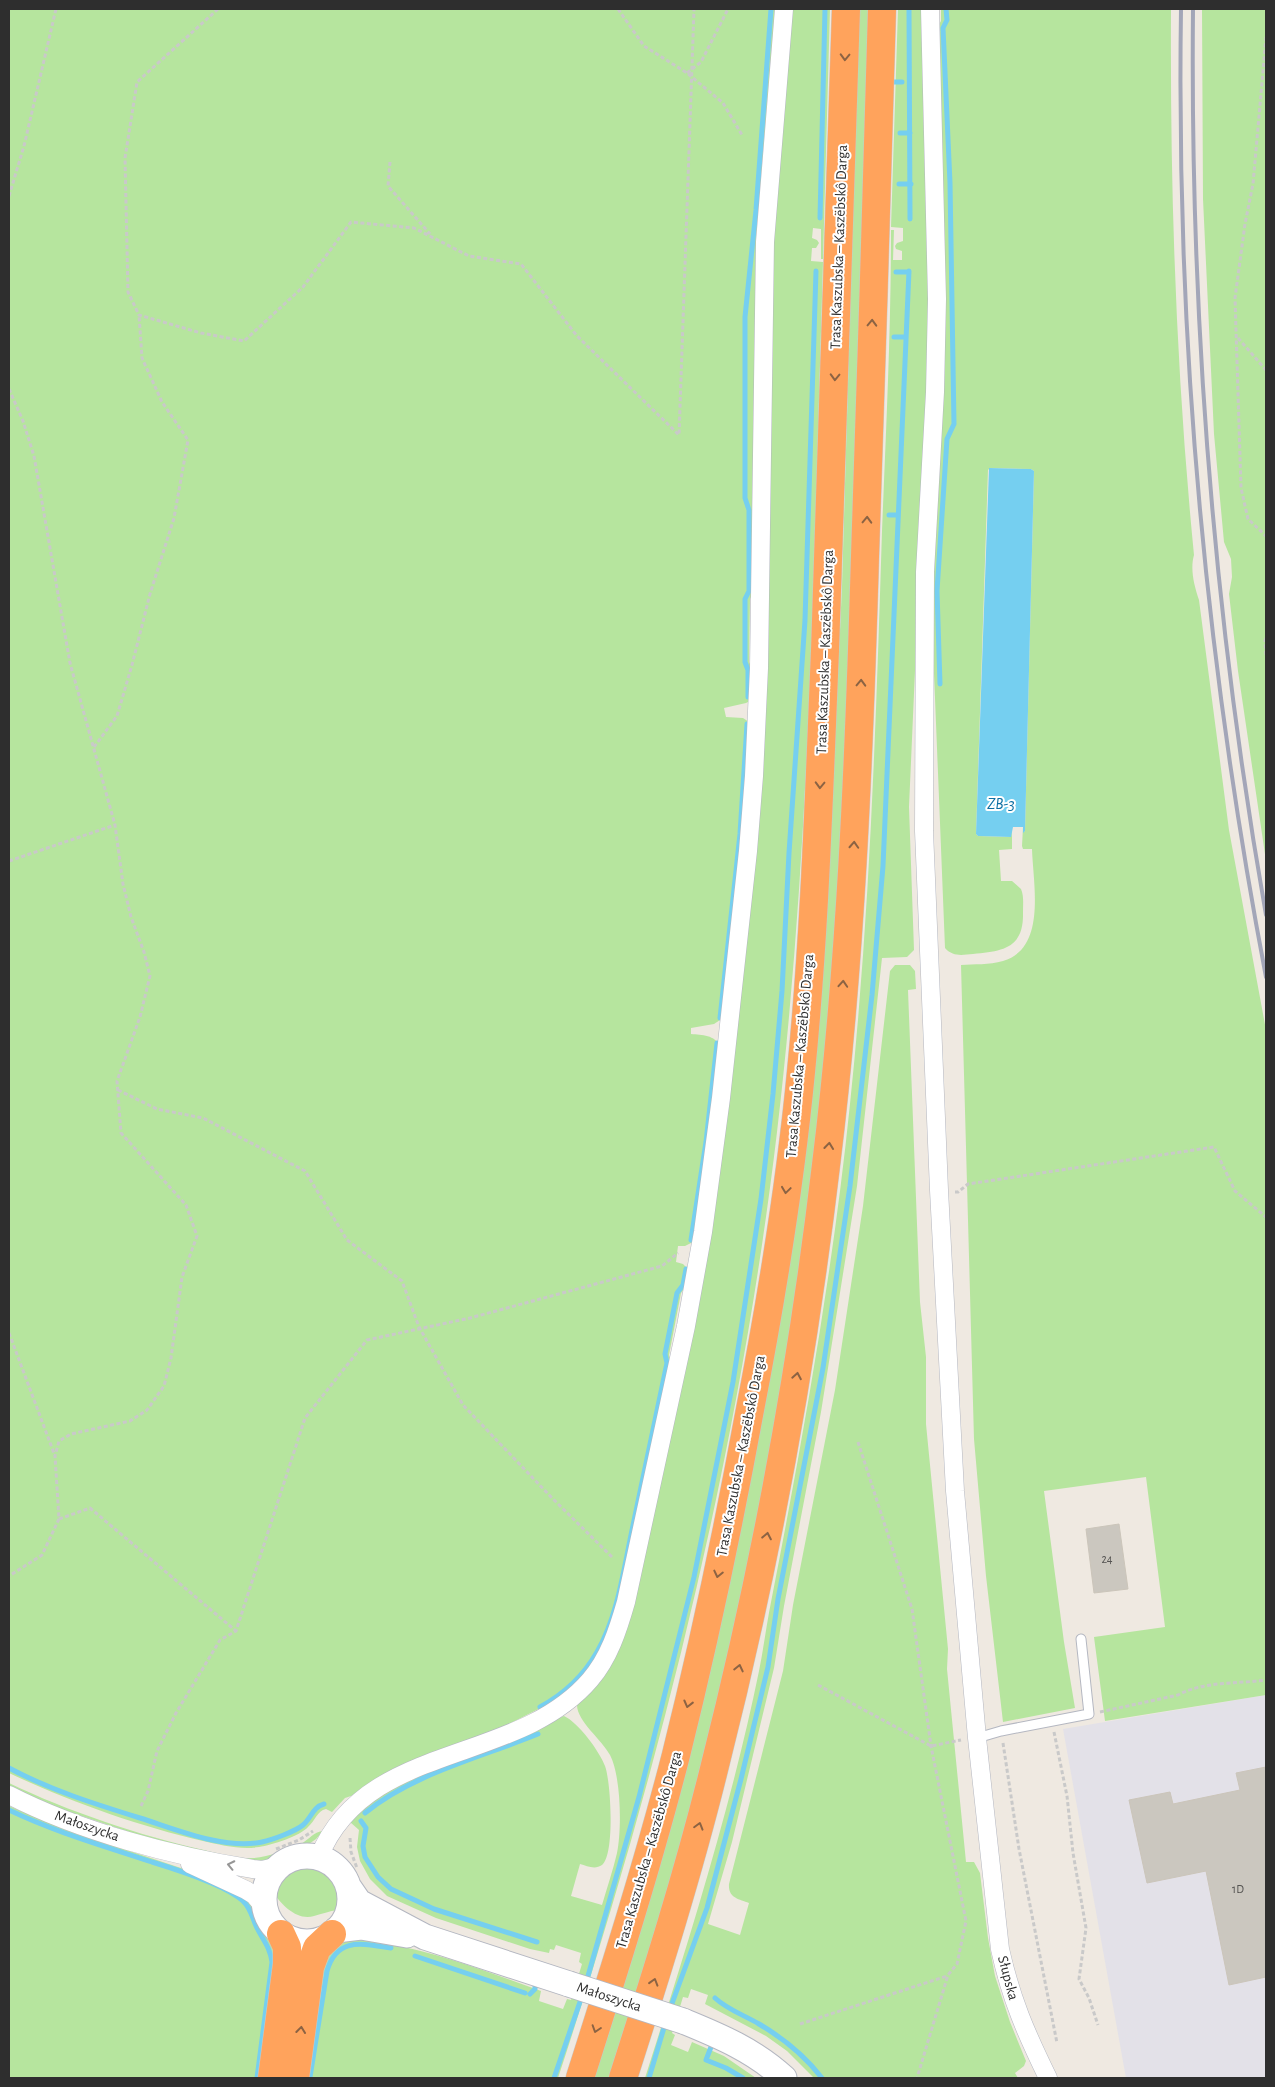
<svg xmlns="http://www.w3.org/2000/svg" width="1275" height="2087" font-family="'Alegreya Sans',sans-serif">
<rect width="100%" height="100%" fill="#efe9e1"/>
<path fill="#e3e1e8" d="M1266,1695V2078H1126L1063,1729Z"/>
<path fill="#b6e59e" d="M9,9H778L754,591L750,599L749,662L753,670L750,701L746,703L724,708L726,717L743,718L749,722L748,767L723,1018L714,1024L691,1028V1034C702,1035 715,1035 720,1046L693,1242L685,1246H678L676,1262L683,1264L688,1269L686,1286L681,1293L669,1355L671,1364L626,1571L611,1624L599,1653L586,1672L560,1698L503,1727L387,1773L354,1795L345,1798L332,1812L326,1809C317,1811 315,1821 308,1827C300,1836 272,1845 259,1847C240,1850 221,1845 203,1841C138,1826 68,1801 9,1773Z
M791,9H830L823,259H821V229L813,228L812,238L817,240L819,243L816,248H812L811,261L823,262C814,552 811,843 777,1132C739,1454 659,1771 558,2078H307L325,1959C332,1950 339,1941 352,1939C364,1937 378,1941 390,1944C442,1954 491,1973 541,1991L539,2001L563,2009L567,1999L571,2000L582,1964L579,1962L581,1953L556,1945L554,1950L550,1949L549,1953L530,1949L436,1918L387,1896L370,1879L360,1861L357,1847L359,1830L350,1822L371,1803L396,1786L564,1716C578,1722 600,1752 605,1766C611,1782 615,1855 602,1865C595,1870 587,1866 580,1864L571,1896L602,1905C607,1888 613,1870 617,1853C622,1829 621,1776 610,1755C602,1740 577,1721 577,1705L600,1676L692,1327L755,841L771,261Z
M859,9H869C864,163 860,317 855,472C849,700 840,928 815,1155C811,1193 804,1231 799,1270C761,1544 697,1815 610,2078H593L677,1801L829,872L842,586Z
M898,9H924L931,307L909,807L914,950L907,957L882,958L857,1186L821,1412L784,1606L774,1668L732,1842L708,1924L740,1935L749,1903C739,1899 728,1898 729,1884L783,1671L793,1605L835,1390L863,1206L890,971L895,965H910L915,971L916,989L908,990L920,1302L926,1357V1424L948,1649L947,1669L966,1862H974L980,1873L988,1938L995,1976L1010,2022L1026,2061L1024,2066L1015,2073L1018,2078H814L787,2051L766,2036L705,2004L708,1995L691,1989L688,1998L683,1997L672,2033L675,2035L671,2045L688,2052L692,2042L724,2056L756,2078H645C687,1946 731,1808 759,1671C764,1646 767,1621 772,1597C804,1433 833,1270 850,1104C870,914 876,722 882,531C886,431 891,330 891,230H894L893,260H902V251L896,249L895,246L897,243L903,241V228L891,227Z
M941,9H1171C1170,191 1176,373 1194,555C1190,569 1194,585 1199,600L1229,830L1266,1030V1695L1105,1721L1094,1637L1165,1627L1146,1477L1044,1491L1064,1642L1075,1708L1003,1722L986,1576L974,1439L961,965C974,964 989,965 1003,961C1047,948 1033,884 1032,849H1023L1022,846L1023,827L1024,832L1025,830L1034,471L1031,469L990,468L988,470L976,834L978,836L1011,837L1012,827V849L999,850L1001,881H1012L1021,889C1024,896 1023,904 1023,912C1024,948 1004,951 973,954C962,955 953,957 945,948L931,598L937,28L941,21Z
M1202,9H1266V861L1238,671L1229,594L1232,577L1231,559L1224,542L1214,434L1203,199Z
M9,1783C67,1811 141,1836 204,1850C220,1854 237,1859 253,1858C269,1857 286,1850 301,1844C308,1840 315,1831 323,1831L316,1839L306,1846L290,1850L261,1864L168,1845L61,1809L9,1786Z
M9,1806L66,1830L190,1871L240,1894L251,1905L276,1954L260,2078H9Z
M308,1865C331,1869 344,1887 338,1910C329,1911 322,1914 314,1916C298,1921 282,1906 274,1893C279,1876 290,1866 308,1865Z"/>
<path fill="#75cff0" d="M989,468L1031,469L1034,471L1025,831L1023,833V827H1013L1011,837L978,836L976,834Z"/>
<g fill="none" stroke-linecap="round" stroke-linejoin="round">
<path stroke="#75cff0" stroke-width="5" d="M909,9L910,219
M892,82H902
M900,133H910
M899,184H911
M820,218L825,9
M896,272H909
M894,337H906
M889,515H897
M940,684L937,591L947,439L954,424L950,183L943,28L947,20L946,9
M748,697V670L745,662V599L749,591V510L745,498V317L756,210L771,9
M720,1018L740,834L747,724
M691,1240L706,1142L717,1043
M540,1707C564,1694 584,1675 597,1652C617,1617 623,1574 631,1535C643,1478 655,1420 667,1363L665,1354L677,1293L683,1285L686,1269
M9,1768C50,1790 95,1804 140,1818C175,1829 224,1850 262,1842C272,1840 296,1831 303,1825C311,1818 313,1807 324,1804
M9,1810C55,1832 104,1846 152,1862C175,1869 226,1885 243,1901C251,1908 252,1918 257,1928C263,1940 270,1947 272,1962L257,2078
M365,1813C412,1774 482,1757 538,1734
M361,1821L366,1828L363,1846L365,1857L378,1877L391,1889L434,1909L537,1942
M415,1956L525,1993
M586,1983L639,1797L694,1577L733,1382L761,1199L773,1094L782,991L789,853L805,620L816,271
M530,1994L535,1989V1985
M715,1998C728,2010 744,2015 759,2024C783,2038 805,2056 822,2078
M670,2009L707,1908L741,1779L768,1667L778,1599L823,1368L850,1186L872,995L883,866L909,271
M711,2047L706,2060L726,2068L743,2078
M310,2077L327,1971C337,1936 363,1944 391,1948
M554,2078L582,1996
M649,2078L666,2021"/>
</g>
<path fill="#cbc7bf" stroke="#cbc5ba" d="M1119,1524L1128,1589L1094,1593L1086,1529Z
M1266,1767V1977L1229,1985L1206,1871L1147,1883L1129,1800L1170,1792L1173,1804L1240,1790L1236,1773Z"/>
<g fill="none" stroke-linecap="round" stroke-linejoin="round">
<defs>
<path id="lane" d="M977,1738L1001,1731L1089,1714L1081,1639"/>
<path id="street" d="M930,9L937,299L935,392L925,572L924,831L939,1190L955,1491L977,1738L1000,1949C1011,1999 1026,2033 1048,2078
M9,1795C81,1832 173,1856 253,1869L262,1870L279,1866
M319,1857C366,1741 516,1766 590,1680C609,1658 618,1630 626,1602L686,1326L703,1232L721,1098L748,851L754,776L759,668L765,242L784,9
M190,1864L246,1890L254,1895L264,1907"/>
<path id="secondary" d="M264 1899a43 43 0 1 1 86 0a43 43 0 1 1-86 0Z
M348,1886L359,1902L425,1937L569,1984
M336,1930L361,1927L407,1935
M683,2021C720,2036 755,2051 784,2078"/>
<path id="highway" d="M272,2078L287,1964V1947L281,1934
M295,2078L310,1967L317,1948L332,1934
M580,2078C614,1971 648,1864 676,1755C704,1643 728,1529 749,1415C771,1302 790,1187 801,1072C815,932 819,791 825,651C834,437 840,223 846,9
M623,2078C656,1975 689,1871 715,1765C765,1568 802,1368 826,1165C851,963 859,759 865,556C871,374 877,191 882,9"/>
</defs>
<use href="#lane" stroke="#b4b7c1" stroke-width="11"/>
<use href="#street" stroke="#b4b7c1" stroke-width="19"/>
<use href="#secondary" stroke="#b4b7c1" stroke-width="27"/>
<use href="#highway" stroke="#c9c9c9" stroke-width="29"/>
<path stroke="#c9c9c9" stroke-width="3" stroke-dasharray="4 2.5" stroke-linecap="butt" d="M218,9L137,82L125,158L128,292L139,315L201,333L244,341L303,287L351,222L414,228L469,256L521,264L577,336L679,435L694,9
M618,9L644,46L687,73L723,103L742,135
M1266,37L1253,184L1245,224L1235,298L1241,488L1248,519L1266,536
M687,73L701,62L728,9
M390,162L388,186L430,234
M9,196L24,146L56,9
M1238,338L1266,370
M9,389L23,421L34,456L70,663L115,825L123,884L131,917L144,952L150,976L140,1017L117,1081L121,1133L186,1205L197,1236L182,1277L171,1358L164,1386L147,1410L130,1421L71,1434L59,1441L55,1456L59,1519L42,1555L9,1576
M1266,638L1265,641L1266,655
M94,747L117,716L132,665L150,594L174,518L188,440L162,402L142,358L139,315
M9,861L115,825
M118,1090L157,1109L203,1118L305,1171L347,1240L402,1281L419,1327L463,1405L552,1498L613,1558
M955,1192H958L968,1184L1214,1147L1235,1191L1266,1217
M9,1333L55,1456
M858,1442L912,1609L931,1746L966,1921L957,1964L948,1975L917,2078
M59,1519L90,1508L236,1631
M818,1685L931,1746L961,1740
M1100,1712L1178,1695C1204,1681 1237,1684 1266,1680
M1054,1732L1067,1796L1073,1853L1086,1928L1079,1979L1089,1998L1098,2025
M1003,1743L1019,1849L1057,2043
M141,1806L148,1791L157,1751L176,1713L220,1640L236,1631L305,1418L367,1340L470,1318L662,1266L678,1253
M350,1838L351,1852L357,1868
M276,1849L299,1840L313,1831
M800,2024L947,1976"/>
<use href="#lane" stroke="#fff" stroke-width="9"/>
<use href="#street" stroke="#fff" stroke-width="18"/>
<use href="#secondary" stroke="#fff" stroke-width="25"/>
<use href="#highway" stroke="#ffa35c" stroke-width="28"/>
<path stroke="#a3a6b8" stroke-width="4" d="M1181,9C1176,334 1205,658 1266,977
M1193,9C1190,313 1213,615 1266,915"/>
<defs>
<path id="secondary-bridge" d="M569,1984L683,2021"/>
</defs>
<use href="#secondary-bridge" stroke="#b4b7c1" stroke-width="27" stroke-linecap="butt"/>
<use href="#secondary-bridge" stroke="#fff" stroke-width="25"/>
</g>
<defs><path id="oneway-chevron" d="M-2-3.5L2.5 0L-2 3.5" fill="none" stroke-width="1.6" stroke-linecap="round" stroke-linejoin="round" transform="scale(1.25)"/></defs>
<g stroke="#8c6343">
<use href="#oneway-chevron" transform="translate(845 57) rotate(92)"/>
<use href="#oneway-chevron" transform="translate(872 323) rotate(-88)"/>
<use href="#oneway-chevron" transform="translate(835 377) rotate(92)"/>
<use href="#oneway-chevron" transform="translate(867 520) rotate(-88)"/>
<use href="#oneway-chevron" transform="translate(861 683) rotate(-88)"/>
<use href="#oneway-chevron" transform="translate(820 785) rotate(92)"/>
<use href="#oneway-chevron" transform="translate(854 845) rotate(-87)"/>
<use href="#oneway-chevron" transform="translate(843 984) rotate(-86)"/>
<use href="#oneway-chevron" transform="translate(829 1146) rotate(-84)"/>
<use href="#oneway-chevron" transform="translate(786 1190) rotate(98)"/>
<use href="#oneway-chevron" transform="translate(797 1376) rotate(-80)"/>
<use href="#oneway-chevron" transform="translate(767 1536) rotate(-79)"/>
<use href="#oneway-chevron" transform="translate(718 1574) rotate(103)"/>
<use href="#oneway-chevron" transform="translate(739 1668) rotate(-77)"/>
<use href="#oneway-chevron" transform="translate(688 1704) rotate(104)"/>
<use href="#oneway-chevron" transform="translate(699 1826) rotate(-74)"/>
<use href="#oneway-chevron" transform="translate(654 1982) rotate(-73)"/>
<use href="#oneway-chevron" transform="translate(596 2029) rotate(108)"/>
<use href="#oneway-chevron" transform="translate(301 2030) rotate(-83)"/>
</g>
<use stroke="#969696" href="#oneway-chevron" transform="translate(231 1865) rotate(-168)"/>
<g text-anchor="middle" dominant-baseline="central" stroke-width="4" stroke-linejoin="round" paint-order="stroke">
<g font-size="12" fill="#555452">
<text x="1107" y="1559">24</text>
<text x="1238" y="1889">1D</text>
</g>
<g font-size="15" fill="#2e2e2e" stroke="#fff">
<text transform="translate(839 247) rotate(-88)">Trasa Kaszubska – Kaszëbskô Darga</text>
<text transform="translate(825 652) rotate(-88)">Trasa Kaszubska – Kaszëbskô Darga</text>
<text transform="translate(800 1056) rotate(-85)">Trasa Kaszubska – Kaszëbskô Darga</text>
<text transform="translate(741 1456) rotate(-79)">Trasa Kaszubska – Kaszëbskô Darga</text>
<text transform="translate(87 1826) rotate(19)">Małoszycka</text>
<text transform="translate(649 1850) rotate(-74)">Trasa Kaszubska – Kaszëbskô Darga</text>
<text transform="translate(1008 1978) rotate(75)">Słupska</text>
<text transform="translate(609 1997) rotate(18)">Małoszycka</text>
</g>
<g font-size="16" font-style="italic" fill="#0d6fa3" stroke="#fff">
<text x="1001" y="804">ZB-3</text>
</g>
</g>
<rect width="1275" height="2087" fill="none" stroke="#2e2e2e" stroke-width="20"/>
</svg>
